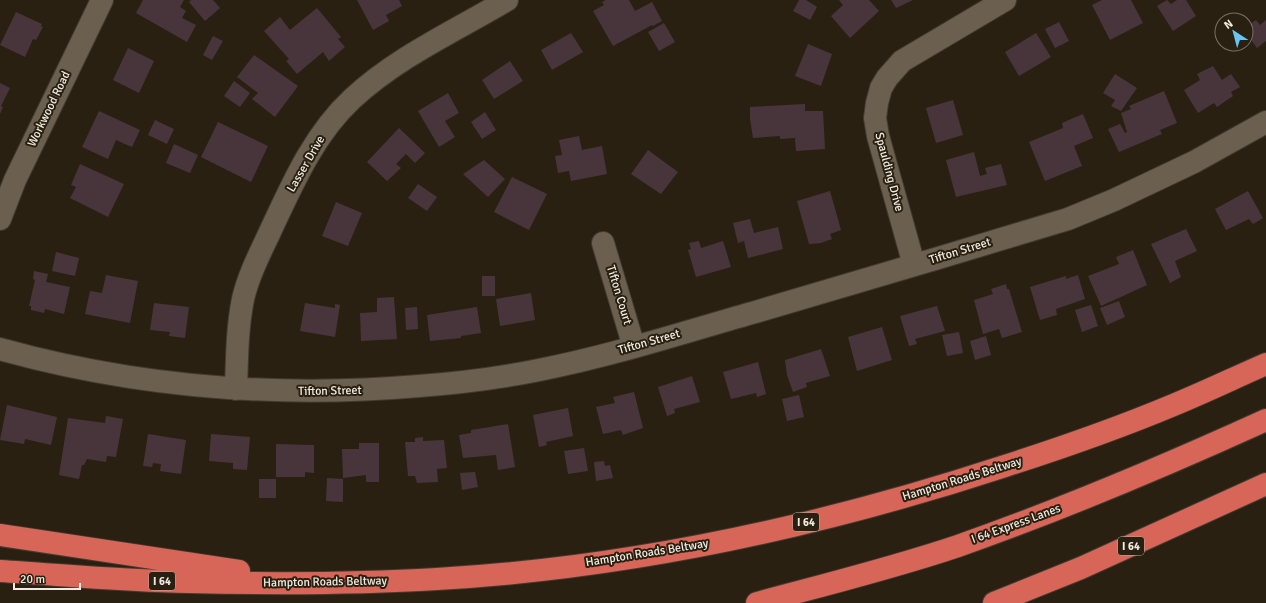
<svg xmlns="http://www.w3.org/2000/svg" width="1266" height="603" font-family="Signika,sans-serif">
<rect width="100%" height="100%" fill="#292011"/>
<path fill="#48353c" d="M143,0H184L180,7L186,11L182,18L196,25L187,42L136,13Z
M191,0H213L220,8L205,21L189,2Z
M357,0H399L402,6L386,15L389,21L373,30Z
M606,0H629L635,11L652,2L662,21L653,26L652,25L613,46L593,11L604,5L602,2Z
M799,0H806L817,7L810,20L793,11Z
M839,0H869L879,11L850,38L831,16L843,5Z
M891,0H913L896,8Z
M1102,0H1131L1143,23L1110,40L1092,5Z
M1167,0L1171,4L1177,0H1186L1196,16L1173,31L1157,6Z
M317,8L341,37L338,39L345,47L329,61L323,52L297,74L286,61L289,59L264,31L280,17L290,30Z
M16,12L42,24L41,26L43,27L36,40L33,39L25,57L0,45Z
M1256,20L1260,25L1266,20V41L1257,48L1246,33V27Z
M1059,22L1069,41L1055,48L1045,29Z
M664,23L675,42L659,51L648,32Z
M571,33L583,52L552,70L541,50Z
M1036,33L1051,57L1019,76L1005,52Z
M213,36L223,41L212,60L203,55Z
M808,44L832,54L821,86L795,76Z
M128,48L154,61L139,93L113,80Z
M254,55L298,86L275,117L252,99L258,93L237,77Z
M510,61L523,81L494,99L482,80Z
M1213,66L1222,80L1231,74L1240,87L1231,92L1233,96L1217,107L1214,103L1198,113L1184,90L1200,80L1197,74Z
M1115,74L1137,88L1121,111L1111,106L1115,100L1103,93Z
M234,81L250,93L240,107L224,96Z
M0,83L10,88L1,106L3,107L0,114Z
M1164,91L1177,123L1160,130L1162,134L1119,152L1108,129L1120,124L1125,133L1127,132L1121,113L1131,109L1129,106Z
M448,93L459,113L445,121L455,137L439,147L418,111Z
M953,100L963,135L936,143L926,108Z
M805,104V111H823L825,149L796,151L795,138L780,139V136L753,138L750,119V107Z
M99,111L140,130L132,147L116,140L108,159L82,147Z
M485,112L496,130L482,139L471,122Z
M1083,114L1093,138L1074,146L1082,166L1045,181L1029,142L1063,128L1062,123Z
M155,120L174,129L167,144L148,135Z
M218,122L268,146L251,182L201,157Z
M399,128L425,153L415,163L406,154L396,164L401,168L387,181L367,162Z
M579,136L582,150L602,146L607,174L571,181L569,171L558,173L555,156L562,155L559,140Z
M174,144L198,155L190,173L166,163Z
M648,150L678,172L661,194L631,174Z
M974,152L980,176L987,174L985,168L1001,164L1007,185L956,197L946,160Z
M484,160L505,179L488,197L463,174Z
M80,164L124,184L108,217L70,198L76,187L71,185Z
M512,177L547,194L529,230L494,212Z
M418,184L437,197L427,211L408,198Z
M830,191L841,230L830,234L832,239L821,243L809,244L797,201Z
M1248,191L1263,218L1253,224L1249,219L1226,230L1215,209Z
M336,202L362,213L348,246L322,236Z
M750,219L754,233L778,227L783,249L748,258L744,241L738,243L733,223Z
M1186,229L1197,251L1175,261L1181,277L1170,283L1151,244Z
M699,241L701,248L723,241L731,267L696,277L688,250L691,249L689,243Z
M1133,250L1147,285L1101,306L1088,276L1119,264L1116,257Z
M56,252L79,258L75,276L52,271Z
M34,271L48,274L46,282L70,287L64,314L45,309L44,313L31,310V306H29L35,280L33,279Z
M106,275L138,281L130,323L85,314L90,291L102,293Z
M1078,275L1085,299L1056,309L1057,315L1040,320L1030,287L1066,276V279Z
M482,276H495V296H482Z
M1006,284L1007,289H1009L1022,332L1002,338L999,329L983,334L974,300L993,294L991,289Z
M531,293L535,320L500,326L496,299Z
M394,297L397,339L361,341L360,313L377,312V298Z
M1119,301L1125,317L1107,325L1100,308Z
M154,303L189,307L185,338L169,336L170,332L150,330Z
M305,303L335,308V304L340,305L335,337L300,331Z
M1091,305L1098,326L1082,332L1075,310Z
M937,306L945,331L915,339L917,344L909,346L900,316Z
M417,307L418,329L406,330L405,308Z
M477,307L481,333L461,336V338L430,341L427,315Z
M882,327L892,360L857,371L848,337Z
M959,332L963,353L947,356L942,335Z
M986,336L991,355L975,360L970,341Z
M821,349L830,376L806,383L807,387L793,392L787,375L785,360Z
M758,362L766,394L757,397L756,393L731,399L723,372Z
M692,376L700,402L674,409L675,413L667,416L658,387Z
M634,392L643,428L623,435L621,430L603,434L596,407L615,403L613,397Z
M799,395L804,417L787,421L782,399Z
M7,405L57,417L51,445L25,439L24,444L0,440Z
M568,408L573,436L546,442L547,445L539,447L533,415Z
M106,416L123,419L116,457L107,456L106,462L87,459L84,465H82L79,479L59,475L68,418L105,423Z
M508,424L515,467L498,470L496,455L463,458L459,435L471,433V430Z
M148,434L186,440L181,474L160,471L161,464L153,463L152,467L143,466Z
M211,434L250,437L247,470L233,469V463L209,461Z
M423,437V441L444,440L447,468L437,469L438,482L417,483L415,476H408L405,442H415V438Z
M359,443H379V482H366V475L343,478L342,449H359Z
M276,444L314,445V473L305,472V477H276Z
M584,448L588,471L568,474L564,451Z
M604,461L605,466L610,465L613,478L596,481L594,462Z
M475,472L478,487L462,490L460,473Z
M327,478L343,479V502L326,501Z
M259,479H276V498H259Z"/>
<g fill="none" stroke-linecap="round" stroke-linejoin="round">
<defs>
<path id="minor" d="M0,219L15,180L102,0
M603,243L634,347
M914,265L878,136L875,118L877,103L881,88L887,78L902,61L1005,0
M0,349C137,387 278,398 419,386C459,383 500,378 539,370C611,356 681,333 752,313C857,282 963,251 1068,219L1114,200L1194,162L1266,122
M236,389C237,359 237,329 243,299C248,277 259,255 269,234C291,187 313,135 352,99C397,57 455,31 507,0"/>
<path id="highway" d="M0,535L239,571
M0,571C63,575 126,581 189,582C272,584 354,584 437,579C630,568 822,526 1005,466C1061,448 1116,429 1171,406C1203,393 1234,378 1266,364
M757,603C824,585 893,568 958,546C1063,509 1165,466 1266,420
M994,603L1081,568L1266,484"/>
</defs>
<use href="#minor" stroke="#433b31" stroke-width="24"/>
<use href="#highway" stroke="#433b31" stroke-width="24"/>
<use href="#minor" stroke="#6b604f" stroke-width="22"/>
<use href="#highway" stroke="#d76558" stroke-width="22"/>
</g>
<g text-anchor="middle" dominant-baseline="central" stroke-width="4" stroke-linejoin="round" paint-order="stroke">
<g fill="#292011" stroke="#b4ada2" stroke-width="1">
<rect x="793" y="513" width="26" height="18" rx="3"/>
<rect x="1118" y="537" width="26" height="18" rx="3"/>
<rect x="149" y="572" width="26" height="18" rx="3"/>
</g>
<g font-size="11" font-weight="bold" fill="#f0eae0">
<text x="806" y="522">I 64</text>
<text x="1131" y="546">I 64</text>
<text x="162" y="581">I 64</text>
</g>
<g font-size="12" fill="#f0eae0" stroke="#292011">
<text transform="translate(49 109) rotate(-64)">Workwood Road</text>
<text transform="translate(306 164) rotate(-60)">Lasser Drive</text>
<text transform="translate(889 172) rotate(75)">Spaulding Drive</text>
<text transform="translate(960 251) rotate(-17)">Tifton Street</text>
<text transform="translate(619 295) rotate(73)">Tifton Court</text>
<text transform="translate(649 342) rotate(-16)">Tifton Street</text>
<text transform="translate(330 391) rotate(-1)">Tifton Street</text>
<text transform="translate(962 479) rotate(-17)">Hampton Roads Beltway</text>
<text transform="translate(1016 524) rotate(-20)">I 64 Express Lanes</text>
<text transform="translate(647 553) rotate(-9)">Hampton Roads Beltway</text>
<text transform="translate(325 582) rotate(-1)">Hampton Roads Beltway</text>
</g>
</g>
<g transform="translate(1234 32) rotate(324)"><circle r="19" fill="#292011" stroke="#797164"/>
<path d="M0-3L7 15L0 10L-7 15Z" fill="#68c4f0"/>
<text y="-6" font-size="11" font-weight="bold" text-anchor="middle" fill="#f0eae0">N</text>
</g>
<path d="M14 583v6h66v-6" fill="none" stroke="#f0eae0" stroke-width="2"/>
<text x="20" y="583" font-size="12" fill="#f0eae0" stroke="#292011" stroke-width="3" paint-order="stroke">20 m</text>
</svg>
